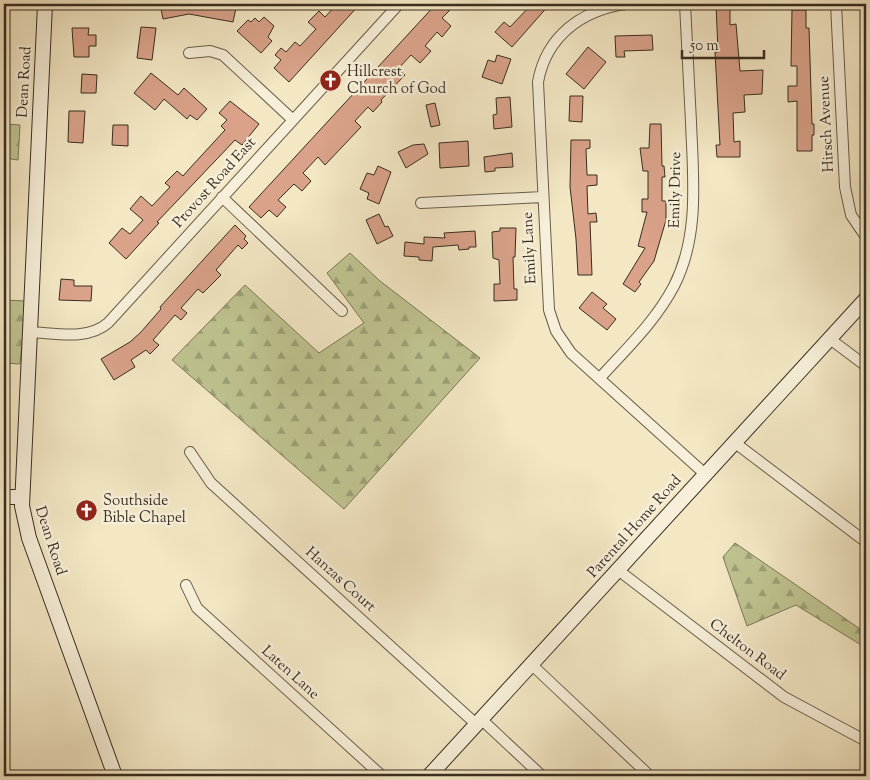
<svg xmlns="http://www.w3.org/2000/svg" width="870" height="780" font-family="'Sorts Mill Goudy',serif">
<defs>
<pattern id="forest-firs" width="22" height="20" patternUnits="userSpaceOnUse" patternTransform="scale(1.25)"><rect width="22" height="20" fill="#bfc491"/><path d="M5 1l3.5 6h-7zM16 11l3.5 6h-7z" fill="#9ca076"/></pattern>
</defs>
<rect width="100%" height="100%" fill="#f3e7c4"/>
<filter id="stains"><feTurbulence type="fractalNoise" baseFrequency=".004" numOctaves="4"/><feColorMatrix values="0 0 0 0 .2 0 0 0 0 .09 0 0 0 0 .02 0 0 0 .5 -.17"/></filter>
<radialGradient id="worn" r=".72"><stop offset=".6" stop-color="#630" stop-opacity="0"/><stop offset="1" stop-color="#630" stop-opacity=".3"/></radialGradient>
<path fill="url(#forest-firs)" stroke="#7c7858" d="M4,124L20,125L18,160L4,158Z
M350,253L380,281L480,358L344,509L172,360L245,285L319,353L364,323L327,273Z
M4,300L26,301L20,364L4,363Z
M735,543L866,633V648L796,605L747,626L723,557Z"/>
<path fill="#d9a289" stroke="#392d20" d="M160,4L206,6L219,4L236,8L233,22L189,14L163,19Z
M337,4H360L289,82L274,68L281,60L275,55L281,48L286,52L295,42L300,46L316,29L308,22L319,11L325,17Z
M436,4H456L442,18L451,26L442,37L437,32L425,46L431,51L420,63L411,55L398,69L405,75L381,100L382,102L373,112L368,107L355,121L361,127L325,165L318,157L303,173L311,181L302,191L294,184L278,200L286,207L277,217L269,210L261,218L249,207Z
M532,4H550L512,47L495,32L504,22L510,27Z
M716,4H730V25L736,24L740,71L763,70L762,94L744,95L745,112L733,113L734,142L740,141V157H717L716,145H720L715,52H718Z
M792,10H806V28H809L812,124H814V135H812V151H797V101L788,102V86H797V66H791Z
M264,17L274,26L268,37L272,41L261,53L237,31L248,20L251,22L255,18L259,22Z
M141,27L156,28L152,60L137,58Z
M72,28H89L88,35H96V46H89V57H74Z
M652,35L653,50L624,51L625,57H616L615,36Z
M588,47L606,62L584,89L566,74Z
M497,55L511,59L502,84L482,77L488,60L495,62Z
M151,73L178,95L184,88L207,109L197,120L190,115L187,119L164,99L155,110L134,93Z
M82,74L97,75L96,93H81Z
M570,96H583L582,122L569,121Z
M510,97L512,127L494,129L493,115L497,114L496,98Z
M230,101L259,124L242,145L235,140L157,222L159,223L126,259L109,243L122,228L130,234L143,220L130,209L141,196L152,206L170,187L165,183L177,171L183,176L190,168L225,130L221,126L227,120L219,113Z
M435,103L440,125L431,127L426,105Z
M69,111H85L83,143L68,142Z
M650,124H661L662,166H664L665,177H662V201H666V220L654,261L639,282L641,284L635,292L623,284L645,248L638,246L647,212H642V199H648V171H643L640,148H649Z
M113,125H128V146L112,145Z
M571,140H590V148L586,149L587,175H597V185L587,186L588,214L596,213L597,222H590L592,275H578L576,239L570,187Z
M468,141L469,166L440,168L439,143Z
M424,144L428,154L406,168L398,152L413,145Z
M512,153L513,167L495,168V171L485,172L484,157Z
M378,166L391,172L379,204L367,199L369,193L360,189L367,173L374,175Z
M379,214L385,227L388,226L393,236L377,244L366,220Z
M235,225L246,236L244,239L248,243L242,249L238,245L216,270L221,275L203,293L198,289L181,308L187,313L181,320L175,315L153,340L159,345L150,354L146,350L131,360L135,367L114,380L101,359L130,342L141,332L161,309L160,307Z
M500,228H516L515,257H513L514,289H517V300L494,301V284H500L499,260L493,258L492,232L500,231Z
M475,231L476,247H469V249L459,250L458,245L433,247L432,261L419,260V257L404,256L405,242L424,244V237L445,238L444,233Z
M61,279L74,280V286H92L91,301L59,300Z
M592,292L607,304L603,308L616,319L607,330L579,308Z"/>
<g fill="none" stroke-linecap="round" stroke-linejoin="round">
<defs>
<path id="street" d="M626,4C581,10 546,37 538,82L549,310L556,331L571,353L705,474
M836,4L845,187L851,215L866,237
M189,53L210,51L223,55L293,120
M222,197L342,311
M421,203L543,197
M30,332C55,333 87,341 108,323L399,4
M830,339L866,366
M600,378C626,349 655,322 674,286C700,235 693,177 691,122C689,82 687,43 685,4
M734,442L866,542
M190,452L211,483L476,724
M618,570L784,697L866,741
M186,585L197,608L382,776
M531,664L650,776
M481,719L542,776"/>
<path id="secondary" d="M45,4L22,506L29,538L115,776
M4,497H21
M429,776L866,299"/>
</defs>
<use href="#street" stroke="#685c49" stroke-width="12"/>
<use href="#secondary" stroke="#392d20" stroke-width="16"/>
<use href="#street" stroke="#f7efd9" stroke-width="10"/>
<use href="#secondary" stroke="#f7efd9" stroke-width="14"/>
</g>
<defs>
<symbol id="church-disc" viewBox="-11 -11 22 22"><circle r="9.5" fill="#8f2418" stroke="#f7efd9"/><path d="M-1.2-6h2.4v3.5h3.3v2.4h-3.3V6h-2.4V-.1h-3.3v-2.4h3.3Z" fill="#fff"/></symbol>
</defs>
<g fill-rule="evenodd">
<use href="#church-disc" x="318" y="68" width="25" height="25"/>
<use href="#church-disc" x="74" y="498" width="25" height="25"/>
</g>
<g text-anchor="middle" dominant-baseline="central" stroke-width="5" stroke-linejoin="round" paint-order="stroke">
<g font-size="15" fill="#392d20" stroke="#f7efd9" text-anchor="start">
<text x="347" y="72">Hillcrest<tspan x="347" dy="17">Church of God</tspan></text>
<text x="103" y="501">Southside<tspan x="103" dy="17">Bible Chapel</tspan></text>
</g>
<g font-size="15" fill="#392d20" stroke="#f7efd9">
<text transform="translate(25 82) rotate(-87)">Dean Road</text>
<text transform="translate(827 124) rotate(-93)">Hirsch Avenue</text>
<text transform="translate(215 183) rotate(-48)">Provost Road East</text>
<text transform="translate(676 190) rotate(-89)">Emily Drive</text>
<text transform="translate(530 248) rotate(-93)">Emily Lane</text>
<text transform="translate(635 527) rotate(-48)">Parental Home Road</text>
<text transform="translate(50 541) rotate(72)">Dean Road</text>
<text transform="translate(340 580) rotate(42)">Hanzas Court</text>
<text transform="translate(747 650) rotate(37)">Chelton Road</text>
<text transform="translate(290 673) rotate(42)">Laten Lane</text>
</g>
</g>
<rect width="870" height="780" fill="none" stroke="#f3e7c4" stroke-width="20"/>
<rect x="5" y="5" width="860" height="770" fill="none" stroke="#392d20" stroke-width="2.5"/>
<rect x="10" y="10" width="850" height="760" fill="none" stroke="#392d20"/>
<path d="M682 50v8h82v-8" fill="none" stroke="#392d20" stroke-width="2.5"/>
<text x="690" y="50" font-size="15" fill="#392d20" stroke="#f7efd9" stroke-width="4" paint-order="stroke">50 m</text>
<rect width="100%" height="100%" filter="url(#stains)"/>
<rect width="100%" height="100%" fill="url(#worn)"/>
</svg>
